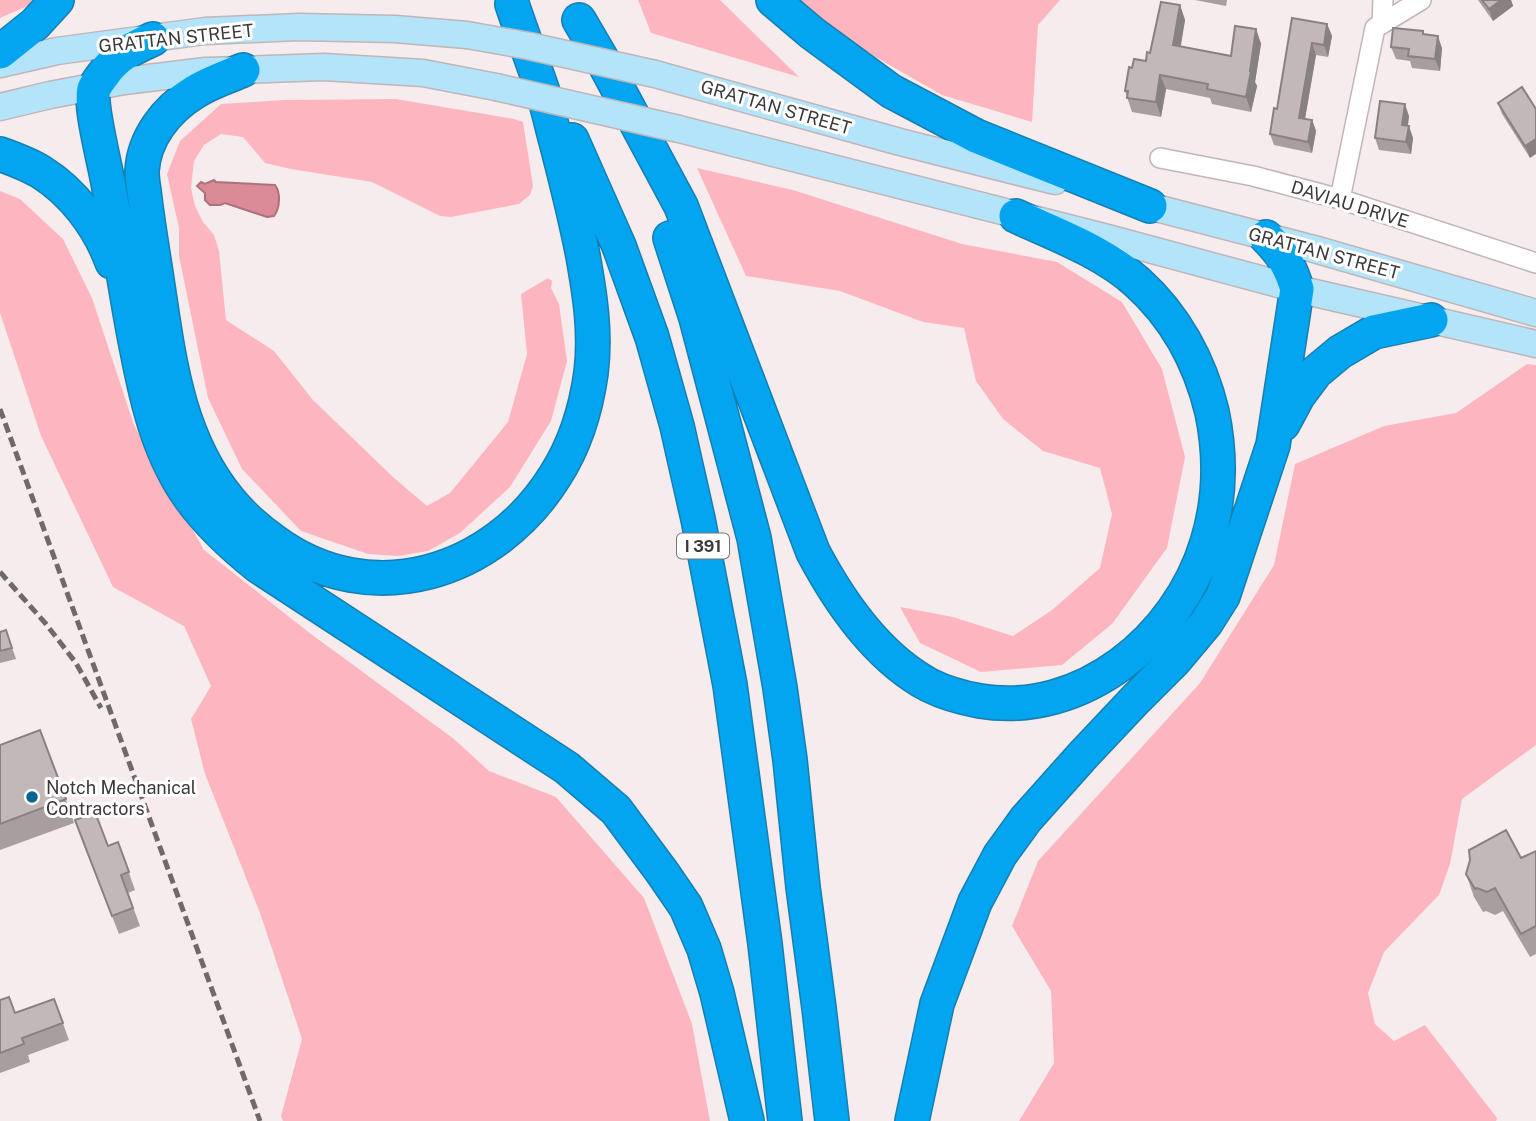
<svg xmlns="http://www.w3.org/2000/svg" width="1536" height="1121" font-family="'Public Sans',sans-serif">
<rect width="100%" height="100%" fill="#f7eced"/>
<path fill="#fdb6c0" d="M0,0H35L34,3L0,18Z
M638,0H720L799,77L651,33Z
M800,0H1060L1038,25L1032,122L942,95L844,39Z
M396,99L514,119L523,122L533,186L530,195L519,204L451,217L440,216L372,182L291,169L265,163L243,137L221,134L204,145L194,161L191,188L195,206L203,222L214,235L219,251L226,320L274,351L313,400L393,477L427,506L450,493L508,422L527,354L521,294L548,278L552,281L551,288L559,304L567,361L551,421L510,487L460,533L428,551L398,556L368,554L301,531L242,469L208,398L179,256V228L167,174L180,141L221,104L284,100Z
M697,168L793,190L962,244L1057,262L1122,302L1162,369L1185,457L1167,548L1112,624L1062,665L981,672L920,643L900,607L953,617L1013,636L1052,610L1100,568L1112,514L1100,468L1043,451L1003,419L976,381L964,328L923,322L840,291L746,276Z
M0,191L20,199L63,239L92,298L134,425L204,550L311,634L454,739L489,771L556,797L644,898L692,1024L710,1121H283L281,1116L302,1039L260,913L205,774L191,719L211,686L184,626L113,587L41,436L0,313Z
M1527,364L1536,365V745L1462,799L1450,864L1439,895L1384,952L1368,993L1375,1024L1394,1041L1425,1025L1497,1118L1496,1121H1019L1054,1063L1051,991L1012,926L1038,861L1200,683L1274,565L1295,464L1384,426L1456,413Z"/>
<path fill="#db8a97" stroke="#ac727b" stroke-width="2" d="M214,180L216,182L275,185C281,193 280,208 274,216L267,217L225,203L220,205H210L205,200V193L197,186L201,182L205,184Z"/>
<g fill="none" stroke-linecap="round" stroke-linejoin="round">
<defs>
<path id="street" d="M1382,24L1383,0
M1160,158L1253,176L1340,199L1536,263
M1340,199L1375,28L1421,0"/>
<path id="secondary" d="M0,64L57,51L205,31L299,27L395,29L467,35
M655,74L900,142L1055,181
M0,107L50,95L124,81L206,71L243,70L324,67L423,73L496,87
M679,129L1108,238L1293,288L1536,344
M1133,202L1314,249L1536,313"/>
<path id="highway" d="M773,0L812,33L891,91L976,136L1150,206
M579,20L603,61L681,206L813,552C840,603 877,657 929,685C945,693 963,698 980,701C1082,718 1178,638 1207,543C1220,501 1221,455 1212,412C1200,362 1175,316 1137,282C1102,251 1057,235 1016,216
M153,39C131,49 117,55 103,75C100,79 96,84 94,89C89,105 106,168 109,188C119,242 126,296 137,350C147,402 159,455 191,499C210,525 233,546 258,566L567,768L616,810L662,872L686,907L704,949L717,993L747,1121
M0,52L35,24L57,0
M243,70C227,77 208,83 193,93C166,110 144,138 142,171C142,177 143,185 144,191C147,217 151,242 155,267C168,349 174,433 229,500C242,516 258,530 275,542C371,612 494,574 555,476C575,445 586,409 591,373C596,333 590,295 583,256C576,220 567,184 558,149C553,131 549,113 544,95C534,65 522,34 512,4
M572,140L619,246L652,337L677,426L698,519L730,685L765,944L785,1121
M0,154C14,159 28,164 41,172C73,192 99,226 112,262
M670,238L696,318L754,538L780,688L790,760L803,887L819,1008L832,1121
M1283,424L1298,396L1316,372L1340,352L1374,332L1431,320
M912,1121L937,1004L975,902L1000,855L1026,819L1085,753L1136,699L1175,660L1206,623L1223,596L1273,445L1297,289C1290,266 1283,254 1266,237"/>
</defs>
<use href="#street" stroke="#c0b5b7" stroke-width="22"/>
<use href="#secondary" stroke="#c0b5b7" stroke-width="29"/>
<use href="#highway" stroke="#177fb0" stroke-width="36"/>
<use href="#street" stroke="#fff" stroke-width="19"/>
<use href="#secondary" stroke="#b3e4fa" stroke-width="26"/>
<use href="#highway" stroke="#03a5f0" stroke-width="33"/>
<path stroke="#6f696a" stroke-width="5" stroke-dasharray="10 5" stroke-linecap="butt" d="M0,409L260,1121
M0,572L46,624L76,663L101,708"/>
<defs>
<path id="secondary-bridge" d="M467,35L529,46L655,74
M496,87L679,129"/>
</defs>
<use href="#secondary-bridge" stroke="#c0b5b7" stroke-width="29" stroke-linecap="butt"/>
<use href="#secondary-bridge" stroke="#b3e4fa" stroke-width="26"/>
</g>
<path fill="#a89e9f" d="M1195,0H1227L1226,6Z
M1478,0H1511L1513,6L1493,21Z
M1180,5L1185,20L1181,46L1231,56L1256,29L1261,44L1255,82L1257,86L1251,112L1212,104L1210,98L1166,89L1161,117L1132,112L1125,91L1132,68L1146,61Z
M1292,18L1327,24L1332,36L1328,57L1316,55L1305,119L1312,120L1316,131L1312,153L1274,145L1270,134L1277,109Z
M1424,35L1442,48L1440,71L1412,68L1410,61L1396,59L1391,47Z
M1522,87L1530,158L1502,114L1498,103Z
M1409,116L1408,126L1413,138L1411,154L1379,150L1375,138Z
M6,630L16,659L0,663V632Z
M0,745L66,799L74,823L0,850Z
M81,838L108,846L118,842L135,890L128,893L140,926L119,934Z
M1536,851V954L1530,957L1503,911L1495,915L1486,911L1483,912L1474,897L1466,874L1521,858Z
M54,999L69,1040L28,1055L30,1062L0,1073V1000L15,1013Z"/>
<path fill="#888182" d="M1501,0H1511L1513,6L1493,21L1489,9Z
M1180,5L1185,20L1178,59L1173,45Z
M1327,24L1332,36L1328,57L1324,45Z
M1256,29L1261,44L1255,82L1257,86L1251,112L1246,97Z
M1438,36L1442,48L1440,71L1435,59Z
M1312,43L1316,55L1303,130L1299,118Z
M1160,75L1166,89L1161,117L1156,102Z
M1405,104L1409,116L1406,137L1402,125Z
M1312,120L1316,131L1312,153L1308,142Z
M1409,126L1413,138L1411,154L1406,142Z
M1536,139V154L1530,158L1525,146Z"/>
<path fill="#c3b8b9" stroke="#888182" stroke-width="2" d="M1482,0H1501L1489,9Z
M1161,2L1180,5L1173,45L1231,56L1235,26L1256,29L1250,71H1251L1246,97L1207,89L1208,84L1160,75L1156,102L1127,98L1128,91H1125L1129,67L1132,68L1134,59L1146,61L1147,52L1150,53Z
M1292,18L1327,24L1324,45L1312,43L1299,118L1312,120L1308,142L1270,134L1274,108L1277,109Z
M1393,28L1423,31V34L1438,36L1435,59L1408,56L1409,49L1391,47Z
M1522,87L1536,109V139L1525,146L1498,103Z
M1380,101L1405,104L1402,125L1409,126L1406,142L1375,138Z
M6,630L12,648L0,651V632Z
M40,730L66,799L0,824V745Z
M95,812L108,846L118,842L129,872L121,875L133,908L112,916L75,820Z
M1506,830L1521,858L1536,851V926L1521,934L1495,888L1487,892L1477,888L1475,889L1466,874L1470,860L1469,850Z
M9,997L15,1013L54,999L63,1023L22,1038L24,1044L0,1053V1000Z"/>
<circle fill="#056494" stroke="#fff" stroke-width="2.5" cx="32" cy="797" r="7"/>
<g text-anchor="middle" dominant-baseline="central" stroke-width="6" stroke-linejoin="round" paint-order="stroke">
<rect fill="#fff" stroke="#777474" stroke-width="2" x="677" y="533.5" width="52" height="25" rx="5"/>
<g font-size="16" font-weight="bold" fill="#3d3939">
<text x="703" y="546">I 391</text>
</g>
<g font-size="18" fill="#3d3939" stroke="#fff">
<text transform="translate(176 38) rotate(-6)">GRATTAN STREET</text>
<text transform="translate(776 107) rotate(16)">GRATTAN STREET</text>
<text transform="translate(1350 204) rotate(17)">DAVIAU DRIVE</text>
<text transform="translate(1324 253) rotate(15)">GRATTAN STREET</text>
</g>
<g font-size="18" fill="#3d3939" stroke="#fff" text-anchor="start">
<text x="46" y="787">Notch Mechanical<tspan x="46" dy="21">Contractors</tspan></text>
</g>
</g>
</svg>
